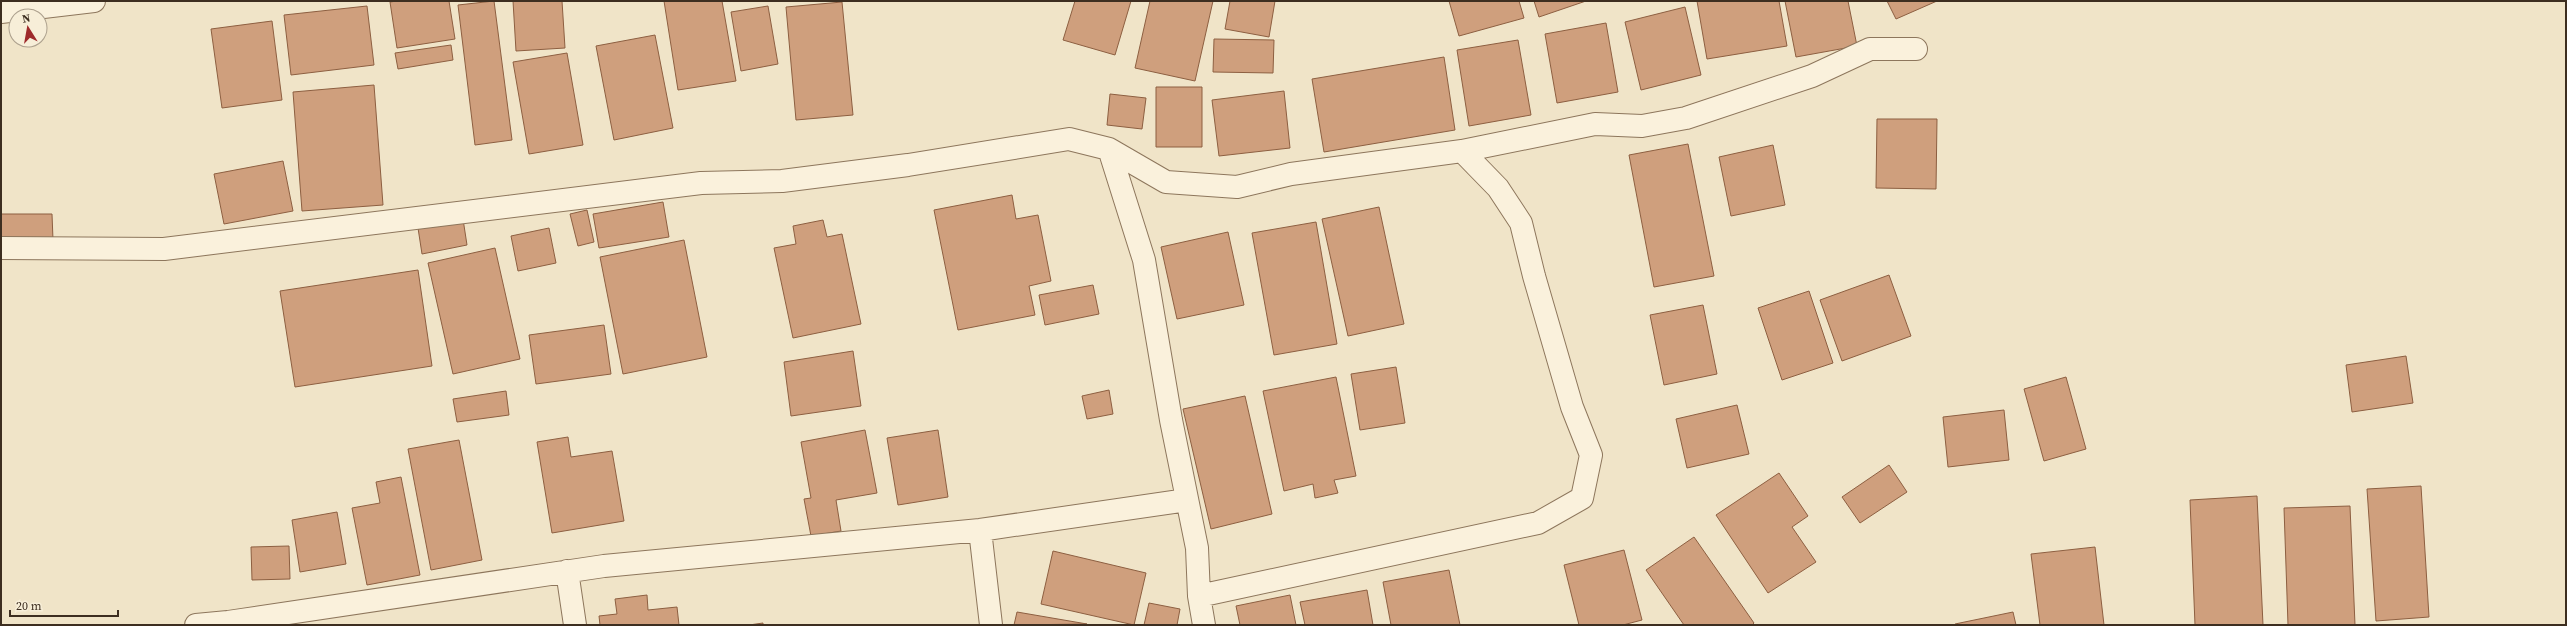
<svg xmlns="http://www.w3.org/2000/svg" width="2567" height="626" font-family="'Source Serif 4',serif">
<rect width="100%" height="100%" fill="#f0e4c8"/>
<path fill="#cf9f7d" stroke="#8d5f41" d="M397,1H449L455,39L397,48L390,2Z
M494,1L512,140L475,145L458,5Z
M513,1H562L565,48L516,51Z
M664,1H722L736,81L678,90Z
M1075,1H1131L1115,55L1063,40Z
M1150,1H1213L1195,81L1135,68Z
M1230,1H1275L1269,37L1225,29Z
M1449,1H1519L1524,18L1459,36Z
M1534,1H1586L1539,17Z
M1697,1H1779L1787,46L1707,59Z
M1785,1H1848L1857,46L1796,57Z
M1887,1H1937L1896,19Z
M842,2L853,115L796,120L786,7Z
M367,6L374,65L291,75L284,15Z
M768,6L778,64L741,71L731,12Z
M1685,7L1701,75L1641,90L1625,22Z
M272,21L282,100L222,108L211,29Z
M1606,23L1618,92L1557,103L1545,34Z
M655,35L673,128L614,140L596,46Z
M1214,39L1274,40L1273,73L1213,72Z
M1518,40L1531,115L1469,126L1457,50Z
M451,45L453,60L398,69L395,53Z
M567,53L583,145L529,154L513,62Z
M1444,57L1455,130L1324,152L1312,79Z
M374,85L383,205L302,211L293,92Z
M1156,87H1202V147H1156Z
M1284,91L1290,148L1219,156L1212,100Z
M1110,94L1146,98L1142,129L1107,125Z
M1877,119H1937L1936,189L1876,188Z
M1688,144L1714,276L1654,287L1629,155Z
M1773,145L1785,205L1731,216L1719,157Z
M283,161L293,211L224,224L214,174Z
M1012,195L1016,219L1038,215L1051,281L1029,286L1035,315L958,330L934,210Z
M663,202L669,237L599,248L593,214Z
M1379,207L1404,324L1348,336L1322,219Z
M587,210L594,242L578,246L570,214Z
M1,214H52L53,240H1Z
M463,219L467,245L422,254L418,228Z
M823,220L827,237L842,234L861,324L793,338L774,248L796,244L793,226Z
M1316,222L1337,344L1274,355L1252,233Z
M549,228L556,263L518,271L511,236Z
M1228,232L1244,305L1177,319L1161,247Z
M684,240L707,357L623,374L600,257Z
M495,248L520,359L453,374L428,263Z
M418,270L432,366L295,387L280,291Z
M1889,275L1911,336L1842,361L1820,300Z
M1093,285L1099,314L1045,325L1039,295Z
M1809,291L1833,363L1782,380L1758,308Z
M1703,305L1717,374L1664,385L1650,315Z
M604,325L611,374L536,384L529,335Z
M853,351L861,406L791,416L784,362Z
M2406,356L2413,403L2352,412L2346,365Z
M1396,367L1405,423L1360,430L1351,374Z
M1336,377L1356,476L1334,480L1338,493L1315,498L1313,484L1284,491L1263,391Z
M2066,377L2086,449L2044,461L2024,389Z
M1109,390L1113,414L1087,419L1082,396Z
M506,391L509,415L457,422L453,399Z
M1245,396L1272,514L1211,529L1183,409Z
M1737,405L1749,454L1687,468L1676,419Z
M2004,410L2009,460L1948,467L1943,417Z
M865,430L877,493L836,500L841,531L811,536L804,499L811,498L801,442Z
M938,430L948,497L898,505L887,438Z
M568,437L571,457L612,451L624,521L552,533L537,442Z
M459,440L482,560L431,570L408,449Z
M1889,465L1907,492L1860,523L1842,497Z
M1779,473L1808,516L1792,527L1816,562L1768,593L1716,515Z
M401,477L420,575L367,585L352,508L380,503L376,482Z
M2421,486L2429,617L2376,621L2367,489Z
M2257,496L2263,625H2195L2190,500Z
M2350,506L2355,625H2288L2284,508Z
M337,512L346,564L300,572L292,520Z
M1694,537L1754,623L1752,625H1684L1646,570Z
M289,546L290,579L252,580L251,547Z
M2095,547L2104,625H2040L2031,554Z
M1624,550L1642,620L1623,625H1579L1564,565Z
M1053,551L1146,573L1134,625L1041,604Z
M1449,570L1460,625H1391L1383,582Z
M1367,590L1373,625H1305L1300,602Z
M647,595L648,610L677,607L679,625H600L599,616L617,614L615,599Z
M1290,595L1296,625H1240L1236,606Z
M1149,603L1180,609L1177,625H1144Z
M1017,612L1087,624L1014,625Z
M2013,612L2016,625H1955V624Z
M763,623V625H749Z"/>
<g fill="none" stroke-linecap="round" stroke-linejoin="round">
<defs>
<path id="minor" d="M1,12L94,1
M1109,149L1144,260L1171,420L1197,548L1199,596L1204,625
M1,248L164,249L701,183L782,181L908,165L1069,139L1109,149L1166,182L1237,187L1291,174L1462,151L1595,124L1642,126L1686,118L1812,76L1870,49H1916
M980,530L991,625
M567,571L575,625
M1199,596L1538,523L1582,498L1591,455L1572,407L1534,276L1521,223L1498,188L1462,151
M196,625L228,622L604,566L980,530L1187,500"/>
</defs>
<use href="#minor" stroke="#8d765c" stroke-width="24"/>
<use href="#minor" stroke="#faf1dc" stroke-width="22"/>
</g>
<rect width="2567" height="626" fill="none" stroke="#3d2e20" stroke-width="4"/>
<g transform="translate(28 28) rotate(349)"><circle r="19" fill="#f7eed8" stroke="#ada18e"/>
<path d="M0-3L7 15L0 10L-7 15Z" fill="#9e2a2b"/>
<text y="-6" font-size="11" font-weight="bold" text-anchor="middle" fill="#3d2e20">N</text>
</g>
<path d="M10 610v6h108v-6" fill="none" stroke="#3d2e20" stroke-width="2"/>
<text x="16" y="610" font-size="12" fill="#3d2e20" stroke="#f7eed8" stroke-width="3" paint-order="stroke">20 m</text>
</svg>
